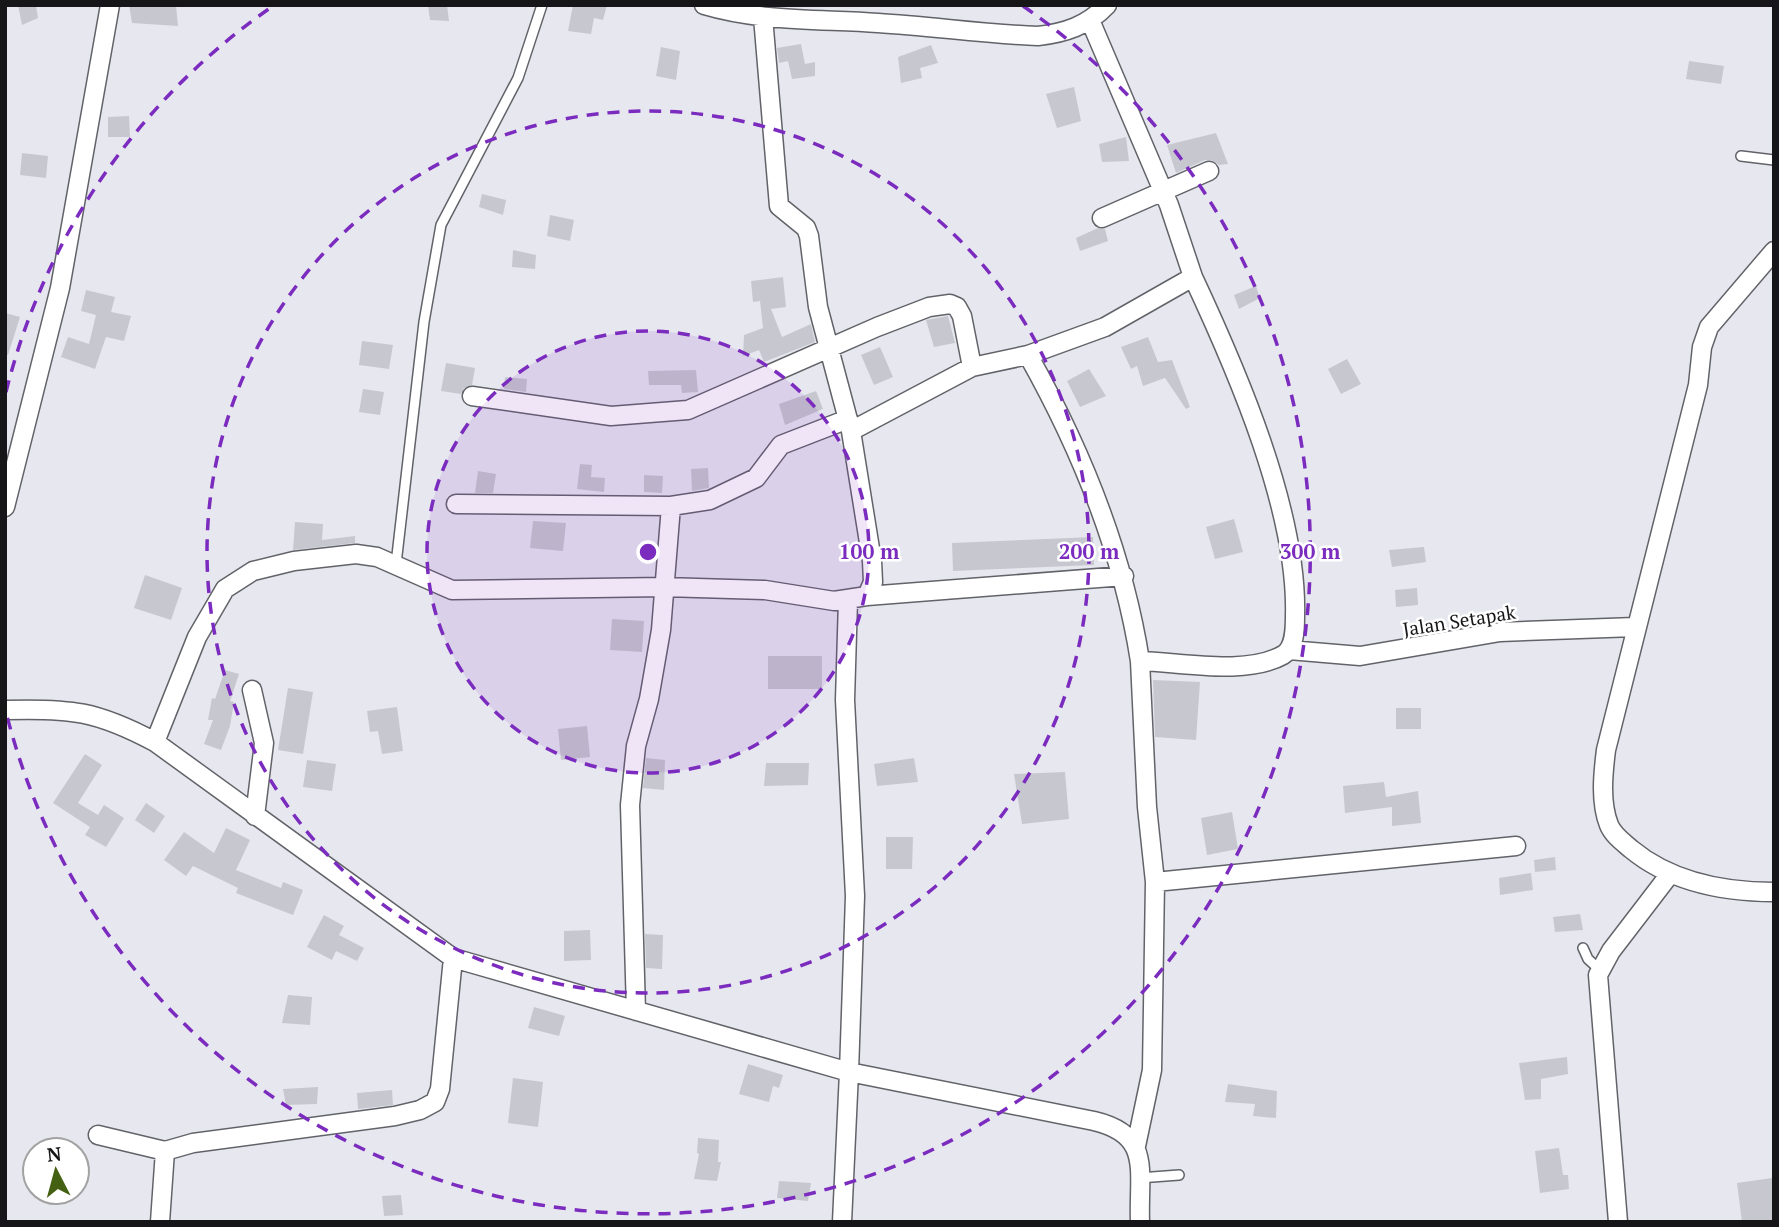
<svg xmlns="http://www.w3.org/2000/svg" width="1779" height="1227" font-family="'PT Serif',serif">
<rect width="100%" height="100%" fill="#e7e8ef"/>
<path fill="#c7c8cf" d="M18,5H36L38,18L22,25Z
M129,5H176L178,26L132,23Z
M428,5H447L449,21L430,20Z
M573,5H607L603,20L594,18L591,34L568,31Z
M801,44L805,64L815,62V76L792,79L788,61L779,63L777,48Z
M931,45L938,63L920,68L922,78L901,83L898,57Z
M661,47L680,51L676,80L656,76Z
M1689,61L1724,66L1721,84L1686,79Z
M1074,87L1081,121L1057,128L1046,94Z
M129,116L130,137H108V117Z
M1216,133L1228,164L1219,165L1211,160H1205L1176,173L1167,145Z
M1126,137L1129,161L1102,162L1099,144Z
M22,153L48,156L46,178L20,175Z
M482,194L506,200L503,215L479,207Z
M550,215L574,220L570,241L547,236Z
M1098,228L1105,229L1108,241L1080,251L1076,238Z
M513,250L536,255L535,269L512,267Z
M783,277L786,307L771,309L782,337L811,324L815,342L764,362L759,350L743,356L744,335L763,328L760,301L753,302L751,281Z
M1256,286L1260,298L1239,309L1234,295Z
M86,290L115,297L111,312L131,316L124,341L106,337L95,369L61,357L68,337L89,344L96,315L81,311Z
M5,313L20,317L8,355H5Z
M948,316L955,343L934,347L926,320Z
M1148,337L1158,362L1172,360L1190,407L1186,409L1165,378L1143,386L1137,366L1131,369L1121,347Z
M362,341L393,345L389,369L359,365Z
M880,347L893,377L874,385L861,355Z
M1347,359L1361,384L1341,394L1328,369Z
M446,363L475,368L472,385L464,388L461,394L441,391Z
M1089,369L1106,396L1080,407L1067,381Z
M696,370L698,392L682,393L681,385H649L648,371Z
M505,377L527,379L526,392L504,389Z
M363,389L384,392L380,415L359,412Z
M816,391L823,409L785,425L779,404Z
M580,464L592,465L591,477L605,478L604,492L577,489Z
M708,468L709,488L692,491L691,469Z
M478,471L496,474L493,493H475Z
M644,475L663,476L662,493L644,492Z
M1234,519L1243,552L1215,559L1206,527Z
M533,521L566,523L563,551L530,548Z
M295,522L323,524L322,540L355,536V543L293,550Z
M1093,537L1094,565L953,571L952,543Z
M1424,547L1426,562L1392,567L1389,550Z
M145,575L182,588L171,620L134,608Z
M1417,588L1418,605L1396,607L1395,590Z
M612,619L644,621L642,652L610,650Z
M768,656H822V689H768Z
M225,670L239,674L230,701L234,702L230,726L221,750L204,744L213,720H208L212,698L215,699Z
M1153,680L1200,682L1196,740L1155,737Z
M288,688L313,692L303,754L278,750Z
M397,707L403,751L382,754L378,731L370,732L367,711Z
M1396,708H1421V729H1396Z
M587,726L590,757L561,760L558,729Z
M85,754L102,765L78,803L98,815L104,805L124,818L106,847L85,835L90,827L53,803Z
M646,758L665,760L664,790L643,788Z
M914,758L918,782L877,786L874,764Z
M307,760L336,764L332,791L303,787Z
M766,763H809L808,785L764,786Z
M1065,772L1069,819L1022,824L1014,774Z
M1384,782L1386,797L1418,791L1421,823L1392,826V807L1345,813L1343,786Z
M146,803L165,816L154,833L135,820Z
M1232,812L1238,849L1207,855L1201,818Z
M226,828L250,840L236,870L281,888L283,882L303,890L293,915L236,893L238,888L193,866L186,876L164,860L184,832L214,853Z
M886,837H913L912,869H886Z
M1555,857L1556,870L1535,872L1534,860Z
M1531,873L1533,890L1500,895L1499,878Z
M1580,914L1583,930L1555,932L1553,917Z
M324,915L344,926L339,935L364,948L357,961L336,951L332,960L307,947Z
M590,930L591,960L564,961V931Z
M645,934L663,935L662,969L646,968Z
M288,995L312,997L310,1025L282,1023Z
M534,1007L565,1016L559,1036L528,1028Z
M1567,1057L1568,1074L1541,1079V1099L1525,1100L1519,1063Z
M748,1064L783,1075L779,1088L773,1086L769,1102L739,1094Z
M513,1078L543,1082L538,1127L508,1123Z
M1228,1084L1277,1091L1276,1118L1253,1116L1255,1104L1225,1102Z
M318,1087L317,1104L286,1105L283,1089Z
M392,1090L393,1105L358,1109L357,1093Z
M698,1138L719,1140L718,1162H721L717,1181L694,1179L699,1154L697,1153Z
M1559,1148L1563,1175H1568L1569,1189L1540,1193L1535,1151Z
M1772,1178L1774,1220L1742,1222L1737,1183Z
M779,1181L811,1183L808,1201L777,1198Z
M401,1195L403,1215L384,1216L382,1196Z"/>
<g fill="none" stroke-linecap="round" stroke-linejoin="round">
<defs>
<path id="service" d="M1741,156L1774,160
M396,564L424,322L441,225L518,78L542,5
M1583,948L1588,959L1600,970
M1139,1178L1179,1175"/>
<path id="minor" d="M704,5C761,22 819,19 878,23C931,26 984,34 1038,36C1065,33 1087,26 1107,5
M1102,218L1209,171
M1774,251L1709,327L1702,347L1698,385L1606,750C1603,774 1600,802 1609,825C1613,835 1623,842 1631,849C1671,882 1723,892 1774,892
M1028,355C1082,451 1123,552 1140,661C1181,662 1246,676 1283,655C1295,648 1295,629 1295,616C1298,511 1237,371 1193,277
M472,396L611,416L688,410L877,327L929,307L950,304L957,307L962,316L972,367
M851,431L972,367L1028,355L1105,327L1193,277L1169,205L1090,20
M456,504L671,506L710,500L756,478L781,445L848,419
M5,507L60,288L110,5
M867,596L1124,576
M848,600L845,700L855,896L849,1072L1094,1121C1153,1135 1138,1171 1140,1222
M1289,650L1360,656L1500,632L1635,627
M1140,661L1147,807L1155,882L1516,846
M252,690L264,743L255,816
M5,710C71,708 97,711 155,742L453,958L849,1072L842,1222
M155,742L197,637L225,589L253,571L294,561L356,554L377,557L452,590L664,587L765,590L834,601L867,596L873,582L872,561L851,431L818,307L809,236L806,228L779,206L763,17
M636,1011L630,805L636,746L649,699L661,630L671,506
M98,1135L165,1151
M1136,1146L1152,1070L1155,882
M160,1222L165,1151L193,1143L395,1116L420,1110L435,1102L440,1089L453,958
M1618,1222L1598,975L1611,951L1670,874"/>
</defs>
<use href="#service" stroke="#626369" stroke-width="12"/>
<use href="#minor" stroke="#626369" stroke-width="21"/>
<use href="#service" stroke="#fff" stroke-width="9"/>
<use href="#minor" stroke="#fff" stroke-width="18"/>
</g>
<circle cx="648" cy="552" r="221" fill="#7b2cbf" fill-opacity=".12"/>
<g fill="none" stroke="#7b2cbf" stroke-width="3.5" stroke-dasharray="12 9">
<circle cx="648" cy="552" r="221"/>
<circle cx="648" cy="552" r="441"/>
<path d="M6 392A662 662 0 0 1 273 6M1023 6A662 662 0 1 1 6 712"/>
</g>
<g text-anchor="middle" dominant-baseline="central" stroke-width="5" stroke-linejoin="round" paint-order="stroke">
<g font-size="19" fill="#161618" stroke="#fff">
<text transform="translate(1459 620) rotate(-9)">Jalan Setapak</text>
</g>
</g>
<circle cx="648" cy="552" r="10" fill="#7b2cbf" stroke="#fff" stroke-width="3.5"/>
<g font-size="21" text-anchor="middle" font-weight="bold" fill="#7b2cbf" stroke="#fff" stroke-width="5" stroke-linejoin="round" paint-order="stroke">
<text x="869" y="559">100 m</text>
<text x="1089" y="559">200 m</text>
<text x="1310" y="559">300 m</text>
</g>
<rect width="1779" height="1227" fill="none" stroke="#161618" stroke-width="14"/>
<g transform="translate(56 1171) rotate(354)"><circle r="33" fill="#ffffff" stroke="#a2a2a3" stroke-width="2"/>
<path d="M0-5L12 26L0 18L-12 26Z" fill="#446012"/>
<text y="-10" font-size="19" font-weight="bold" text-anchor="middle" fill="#161618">N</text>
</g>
</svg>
